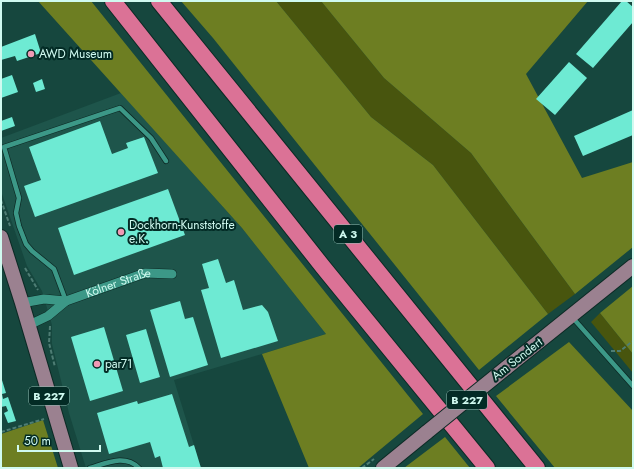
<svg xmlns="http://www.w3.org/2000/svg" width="634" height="469" font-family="Jost,sans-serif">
<rect width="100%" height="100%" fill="#16473e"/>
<path fill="#1e554b" d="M121,93L242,228L326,334L262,354L174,380L201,468H86L69,413L52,344V325L42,291L27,266L1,191V138Z"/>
<path fill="#48550e" d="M276,1H321L384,78L471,153L575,294L548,314L433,165L371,117Z
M600,313L633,354V373L591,322Z"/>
<path fill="#6d7e22" d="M38,1H91L423,414L358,468H309L262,354L326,334L242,228Z
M181,1H276L371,117L433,165L548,314L479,370L213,38Z
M321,1H588L526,74L582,178L633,162V247L575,294L471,153L384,78Z
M633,286V354L600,313Z
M569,342L633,411V468H555L496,396Z
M43,420L58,468H1V434Z
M445,437L470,468H404Z"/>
<path fill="#6eead3" d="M622,1H626L633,7V22L593,68L576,54Z
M35,34L41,53L17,61L15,56L1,60V47Z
M569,62L587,78L555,115L536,99Z
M12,75L18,92L1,98V79Z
M42,79L45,89L36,92L33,83Z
M633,110V135L583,156L574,136Z
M12,117L15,126L1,131V121Z
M100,121L112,154L128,148L126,143L144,137L158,173L35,217L24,186L41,180L29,147Z
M168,189L185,235L74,275L58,228Z
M218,259L226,283L234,280L243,310L262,305L268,312L278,341L221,358L201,290L209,288L202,264Z
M180,301L185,319L193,317L208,365L170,377L150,310Z
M104,327L123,391L90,401L71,337Z
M146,329L160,377L140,383L126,335Z
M1,377L6,393L2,394L3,399L8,397L16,421L8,423L4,413L8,411L6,406L1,407Z
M172,394L189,447L194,445L201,468H163L160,456L155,458L150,442L109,454L97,413L137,401L138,404Z"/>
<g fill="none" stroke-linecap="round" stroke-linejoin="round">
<defs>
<path id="lane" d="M66,301L54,269L32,251L26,244L19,226L16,213L19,198L4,147L120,108L151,138L166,161
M572,317L633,386
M90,468C107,463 125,454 139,468"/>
<g id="street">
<path d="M22,303L44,299L66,301"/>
<path id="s1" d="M29,325L48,316L66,301L145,273L172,274"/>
</g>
<path id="primary" d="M1,237L22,303L71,468
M506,368L633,266
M383,468L427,432"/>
<path id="highway" d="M113,1L323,267L487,468
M159,1L537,468"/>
</defs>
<use href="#lane" stroke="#0d2a25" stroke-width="6"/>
<use href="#street" stroke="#0d2a25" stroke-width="10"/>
<use href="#primary" stroke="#0d2a25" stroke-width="16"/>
<use href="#highway" stroke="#0d2a25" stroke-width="18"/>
<path stroke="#4e7d74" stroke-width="2" stroke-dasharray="4 2" stroke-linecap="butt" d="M1,200L10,226
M25,268L38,290
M50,326L49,343L55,367
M611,351H620L633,341
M1,432L44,419
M362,468L374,459"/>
<use href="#lane" stroke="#3c9887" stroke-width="4.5"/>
<use href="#street" stroke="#3c9887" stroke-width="9"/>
<use href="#primary" stroke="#9b8190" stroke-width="14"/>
<use href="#highway" stroke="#db7296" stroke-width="16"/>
<defs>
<path id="primary-bridge" d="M427,432L506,368"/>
</defs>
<use href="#primary-bridge" stroke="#0d2a25" stroke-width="16" stroke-linecap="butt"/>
<use href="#primary-bridge" stroke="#9b8190" stroke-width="14"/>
</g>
<g fill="#f09ab5" stroke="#032b25" stroke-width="1.5">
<circle cx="31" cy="54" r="4"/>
<circle cx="121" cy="232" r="4"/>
<circle cx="97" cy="364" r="4"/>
</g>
<g text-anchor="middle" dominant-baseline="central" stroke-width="4" stroke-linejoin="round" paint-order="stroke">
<g fill="#032b25" stroke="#92bcb3" stroke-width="1">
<rect x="334" y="225" width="28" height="18" rx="3"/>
<rect x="29" y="387" width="40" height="18" rx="3"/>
<rect x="447" y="391" width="40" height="18" rx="3"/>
</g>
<g font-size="11" font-weight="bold" fill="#d0faf0">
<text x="348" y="234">A 3</text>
<text x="49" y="396">B 227</text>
<text x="467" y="400">B 227</text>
</g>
<g font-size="12" fill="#d0faf0" stroke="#032b25" text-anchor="start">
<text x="39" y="54">AWD Museum</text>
<text x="129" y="225">Dockhorn-Kunststoffe<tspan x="129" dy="14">e.K.</tspan></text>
<text x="105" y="364">par71</text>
</g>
<g font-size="12" fill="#d0faf0" stroke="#032b25">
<text stroke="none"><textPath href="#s1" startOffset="100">Kölner Straße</textPath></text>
<text transform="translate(517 359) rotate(-38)">Am Sondert</text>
</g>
</g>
<rect width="634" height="469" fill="none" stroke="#d0faf0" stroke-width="4"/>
<path d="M18 445v6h82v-6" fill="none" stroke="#d0faf0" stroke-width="2"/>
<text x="24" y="445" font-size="12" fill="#d0faf0" stroke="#032b25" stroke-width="3" paint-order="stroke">50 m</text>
</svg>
